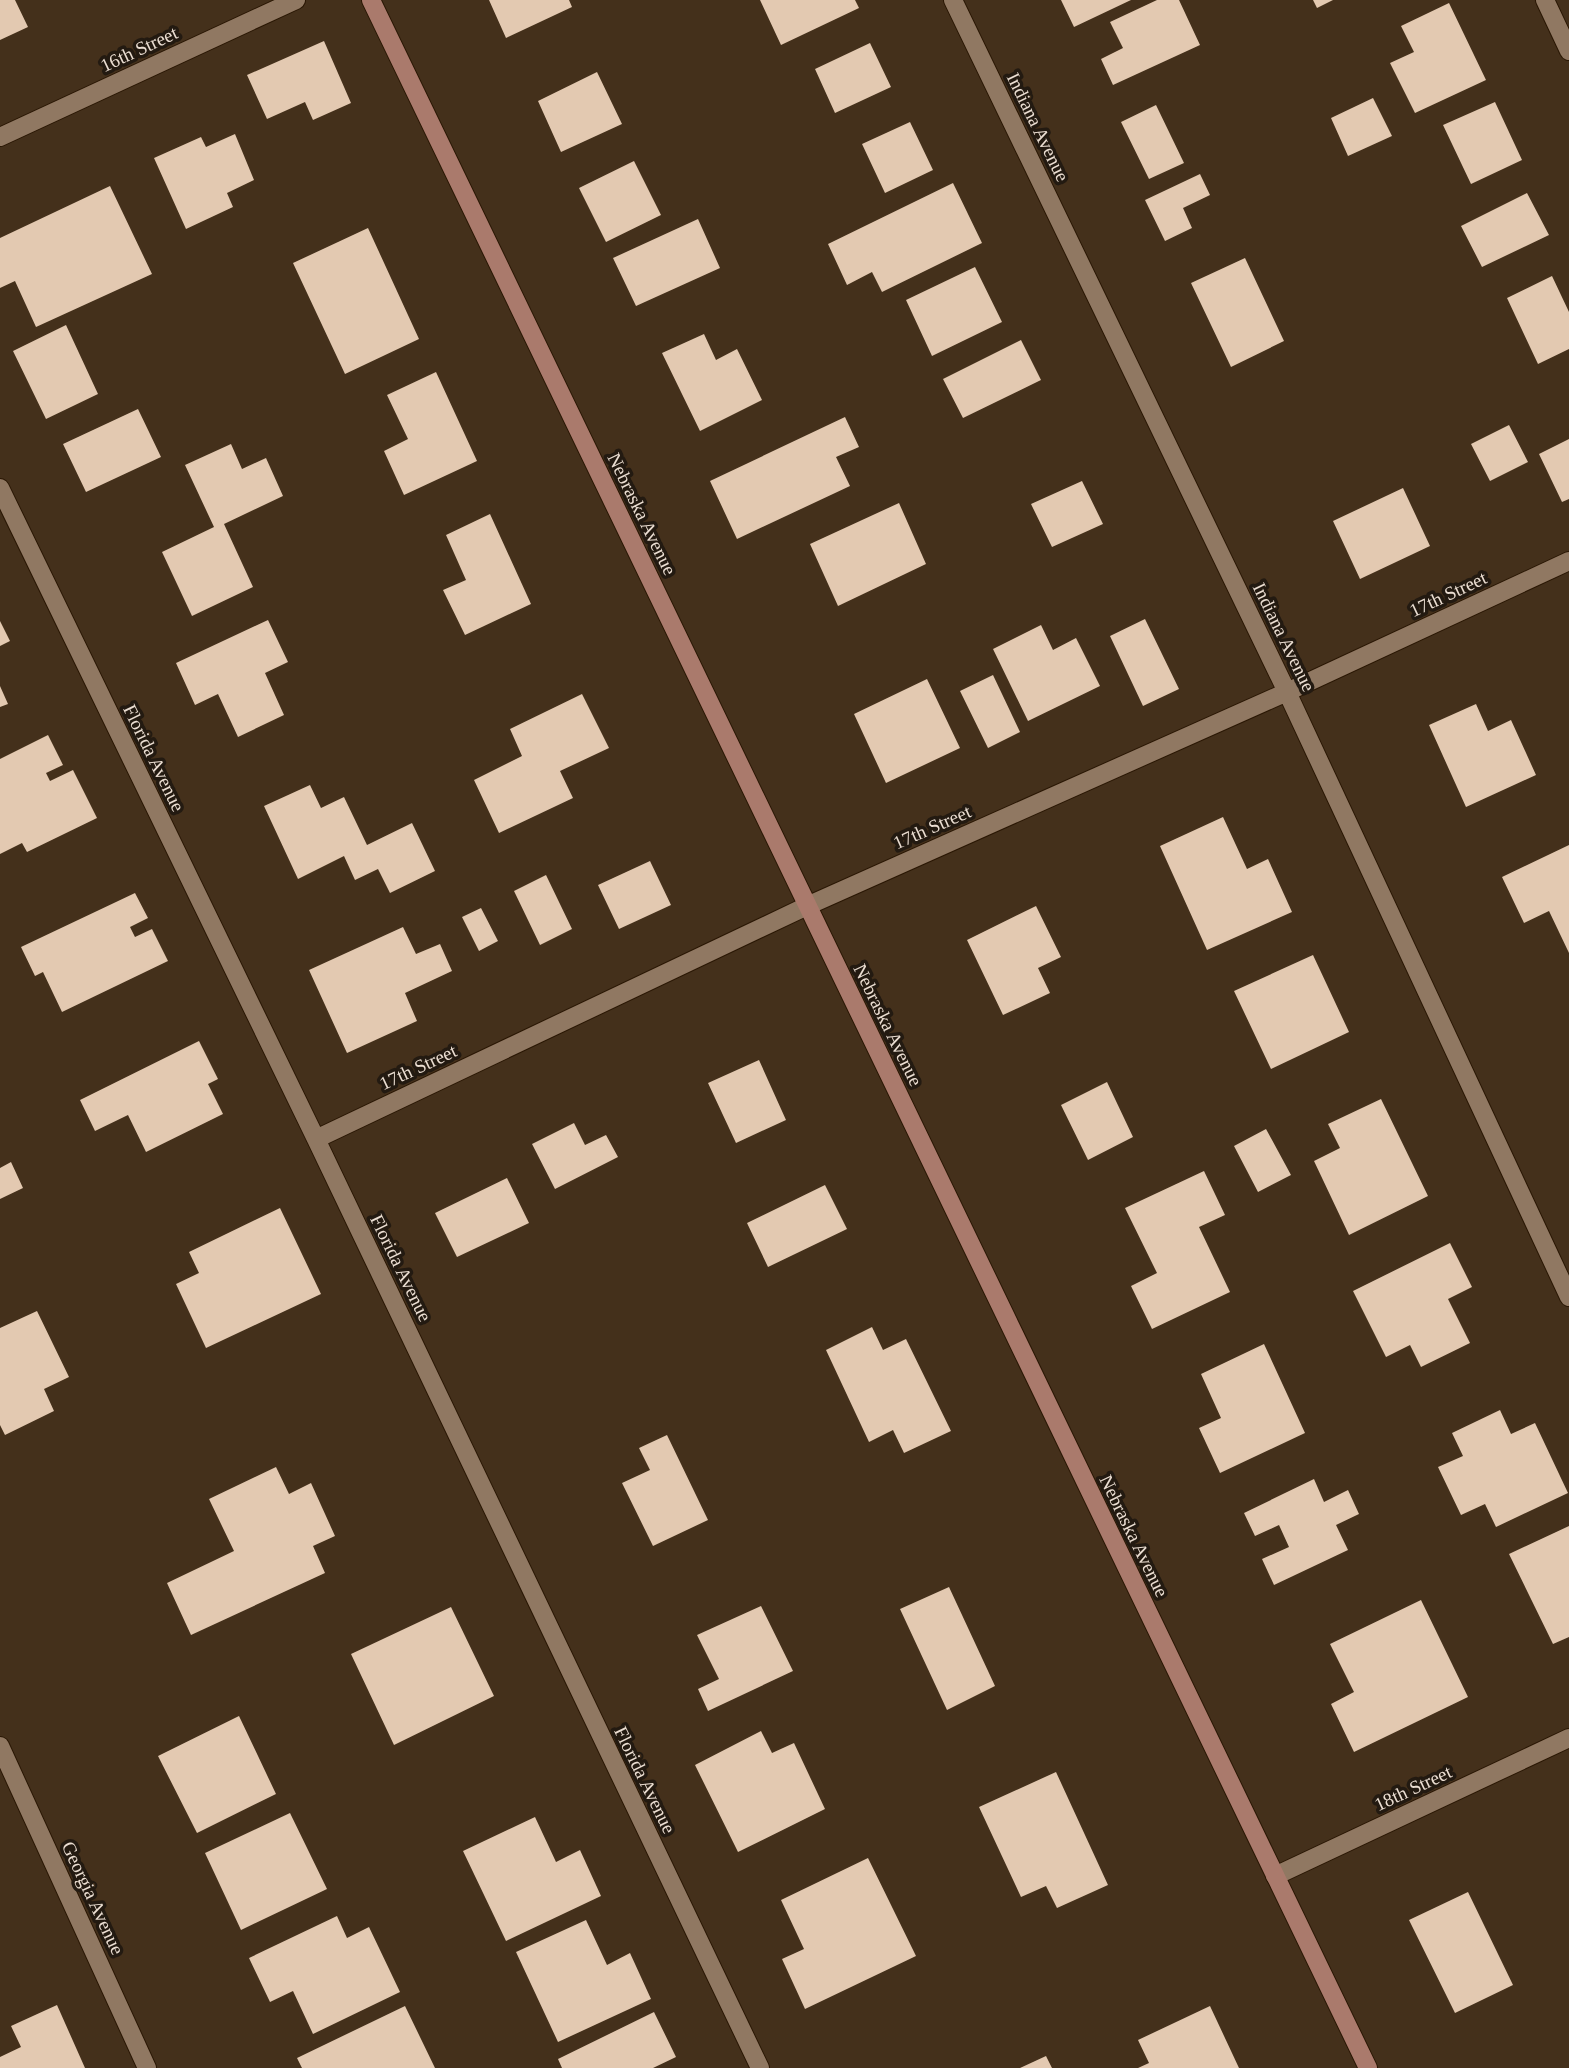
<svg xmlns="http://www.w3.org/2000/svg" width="1569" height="2068" font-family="'Times New Roman',serif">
<rect width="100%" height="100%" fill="#44301b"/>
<path fill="#e3c9b1" d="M0,0H15L28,27L0,40Z
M489,0H569L572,7L506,38Z
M760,0H855L859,8L781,45Z
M1061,0H1131L1074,27Z
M1157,0H1179L1200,45L1113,85L1101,59L1123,48L1110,22Z
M1313,0H1333L1317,8Z
M1449,3L1486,80L1415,113L1390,63L1414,52L1401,26Z
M324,41L351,103L313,120L305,102L267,119L247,75Z
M870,43L891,87L835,113L815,69Z
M597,72L622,124L561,152L538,101Z
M1373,98L1392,136L1348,156L1331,118Z
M1495,102L1522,160L1471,184L1443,125Z
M1156,105L1184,163L1149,179L1121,122Z
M910,122L933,170L885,193L862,144Z
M235,134L254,180L227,193L233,207L186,229L154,158L201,137L206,147Z
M634,161L661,215L606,242L579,188Z
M1200,174L1210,195L1183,208L1192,228L1165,241L1145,200Z
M953,183L982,243L882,292L872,272L847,285L828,244Z
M110,186L152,274L36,327L15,281L0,288V238Z
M1527,193L1549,235L1482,267L1461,226Z
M698,219L720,268L636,306L613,258Z
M368,228L419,339L345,374L293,263Z
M1245,258L1284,341L1231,367L1191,283Z
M975,267L1002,322L932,356L906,300Z
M1552,276L1569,312V349L1538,364L1507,298Z
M66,325L98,394L46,419L13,351Z
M704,334L716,360L737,349L762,400L700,431L662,353Z
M1021,340L1041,380L963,418L943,379Z
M436,372L477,461L404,495L384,451L408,439L387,395Z
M138,409L161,457L86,492L63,444Z
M845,417L859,447L836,457L850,486L737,539L710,481Z
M1509,425L1528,462L1490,481L1471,444Z
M1569,439V499L1562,502L1539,454Z
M231,444L242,469L266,458L283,496L224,524L253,587L192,616L162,552L214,527L185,465Z
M1082,481L1103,524L1052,547L1031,504Z
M1403,488L1430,546L1360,579L1333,521Z
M899,503L926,564L838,606L810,544Z
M490,514L531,604L465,635L443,590L466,580L446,535Z
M1145,619L1179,689L1143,706L1110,636Z
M268,620L288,662L265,673L284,715L238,737L218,694L195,705L176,663Z
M0,621L10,641L0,646Z
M1041,625L1053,650L1076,638L1100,686L1028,721L993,649Z
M993,675L1020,732L988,748L960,691Z
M927,679L960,748L886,783L854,714Z
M0,686L8,704L0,707Z
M582,694L609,748L560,771L573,798L499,833L474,780L522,756L510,729Z
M1476,704L1488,731L1511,720L1536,775L1466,807L1429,725Z
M48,735L63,765L46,773L50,781L73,770L97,818L27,852L22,843L0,854V759Z
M310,785L321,808L344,797L367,845L412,823L435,871L390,893L378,869L355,880L344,856L298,879L264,806Z
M1223,817L1247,869L1268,859L1292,912L1207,950L1160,846Z
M1569,845V953L1549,911L1524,923L1502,877Z
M650,861L671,905L619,929L598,885Z
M546,875L572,929L540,945L514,891Z
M135,893L148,918L130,927L135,937L152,929L168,961L62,1012L43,972L35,976L21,947Z
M1036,906L1061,957L1038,968L1050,993L1003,1015L967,940Z
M481,908L498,941L479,951L462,917Z
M403,927L416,954L440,944L452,971L405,993L417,1021L347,1053L309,970Z
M1313,955L1349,1032L1271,1069L1234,991Z
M199,1041L218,1079L208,1084L223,1114L146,1152L128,1115L95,1131L80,1100Z
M759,1060L786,1120L736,1143L708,1083Z
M1107,1082L1133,1137L1088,1160L1061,1105Z
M1381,1099L1428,1196L1349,1235L1314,1161L1340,1148L1328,1124Z
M574,1123L585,1145L606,1135L618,1157L555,1189L532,1144Z
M1266,1129L1291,1175L1258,1192L1234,1146Z
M11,1162L23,1188L0,1199V1168Z
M1204,1171L1225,1215L1199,1227L1230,1292L1152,1329L1131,1286L1157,1273L1125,1208Z
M507,1178L529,1223L457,1257L435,1213Z
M825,1185L847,1229L768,1267L747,1223Z
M280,1208L321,1294L206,1348L176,1284L199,1273L189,1252Z
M1450,1243L1472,1287L1448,1299L1470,1343L1421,1367L1410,1345L1386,1357L1353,1291Z
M37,1311L69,1377L44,1389L54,1411L5,1435L0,1425V1328Z
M872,1327L883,1350L906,1339L951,1431L904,1453L893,1430L869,1442L826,1350Z
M1264,1344L1305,1433L1220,1473L1199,1428L1221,1418L1201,1374Z
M1500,1410L1511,1434L1535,1423L1568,1493L1496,1527L1485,1504L1461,1515L1438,1467L1463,1456L1452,1433Z
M667,1435L708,1520L653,1546L622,1483L650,1470L639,1448Z
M276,1467L289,1494L311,1483L335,1536L313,1546L325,1573L191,1635L167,1583L234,1551L209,1499Z
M1314,1479L1324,1502L1348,1490L1359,1514L1336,1525L1348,1550L1274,1585L1262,1559L1289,1547L1279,1525L1255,1536L1244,1513Z
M1569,1526V1637L1553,1644L1509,1554Z
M949,1587L995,1686L947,1710L900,1609Z
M1421,1600L1468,1697L1354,1752L1331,1704L1354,1692L1330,1644Z
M761,1606L793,1671L708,1711L698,1689L719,1679L697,1635Z
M451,1607L494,1696L394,1745L351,1654Z
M239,1716L276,1794L197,1833L158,1756Z
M761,1731L772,1753L794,1743L825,1809L738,1852L695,1765Z
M1056,1772L1108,1885L1057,1908L1046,1886L1021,1897L979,1807Z
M290,1813L327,1889L241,1930L205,1853Z
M535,1817L556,1862L580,1850L601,1896L506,1941L463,1851Z
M868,1858L916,1956L805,2009L782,1959L804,1949L781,1900Z
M1468,1892L1513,1985L1455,2013L1409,1920Z
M337,1916L347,1938L369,1927L400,1992L313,2034L293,1991L270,2002L249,1958Z
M586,1920L607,1965L630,1953L651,1999L558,2042L516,1952Z
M57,2005L85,2068H0V2057L21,2047L11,2026Z
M405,2006L435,2068H302L297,2058Z
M1210,2006L1239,2068H1138L1149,2063L1138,2040Z
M654,2012L676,2057L653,2068H562L558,2059Z
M1046,2056L1052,2068H1020Z"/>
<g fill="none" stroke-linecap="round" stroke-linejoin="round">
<defs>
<path id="street" d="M953,0L1287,692L1569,1297
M1545,0L1569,51
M0,137L296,0
M0,488L316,1139L760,2068
M316,1139L807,906L1287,692L1569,561
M0,1746L147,2068
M1275,1876L1569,1738"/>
<path id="secondary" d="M371,0L1368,2068"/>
</defs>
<use href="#street" stroke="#2a1704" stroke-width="20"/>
<use href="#secondary" stroke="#2a1704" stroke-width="20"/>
<use href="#street" stroke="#907862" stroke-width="18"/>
<use href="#secondary" stroke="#aa7a6c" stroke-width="18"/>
</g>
<g text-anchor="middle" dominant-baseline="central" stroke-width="7" stroke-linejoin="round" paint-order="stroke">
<g font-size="19" fill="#ebded2" stroke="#231a11">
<text transform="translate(139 49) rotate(-25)">16th Street</text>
<text transform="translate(1038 127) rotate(64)">Indiana Avenue</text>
<text transform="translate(642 514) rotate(64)">Nebraska Avenue</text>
<text transform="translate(1448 594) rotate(-25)">17th Street</text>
<text transform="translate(1284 637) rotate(64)">Indiana Avenue</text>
<text transform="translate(154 758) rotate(64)">Florida Avenue</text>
<text transform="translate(932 827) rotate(-24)">17th Street</text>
<text transform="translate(888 1025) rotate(64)">Nebraska Avenue</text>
<text transform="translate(418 1067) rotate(-25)">17th Street</text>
<text transform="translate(401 1268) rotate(64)">Florida Avenue</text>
<text transform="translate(1134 1536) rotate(64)">Nebraska Avenue</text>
<text transform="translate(645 1780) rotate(64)">Florida Avenue</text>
<text transform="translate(1413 1788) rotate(-25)">18th Street</text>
<text transform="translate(93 1898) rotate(65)">Georgia Avenue</text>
</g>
</g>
</svg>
